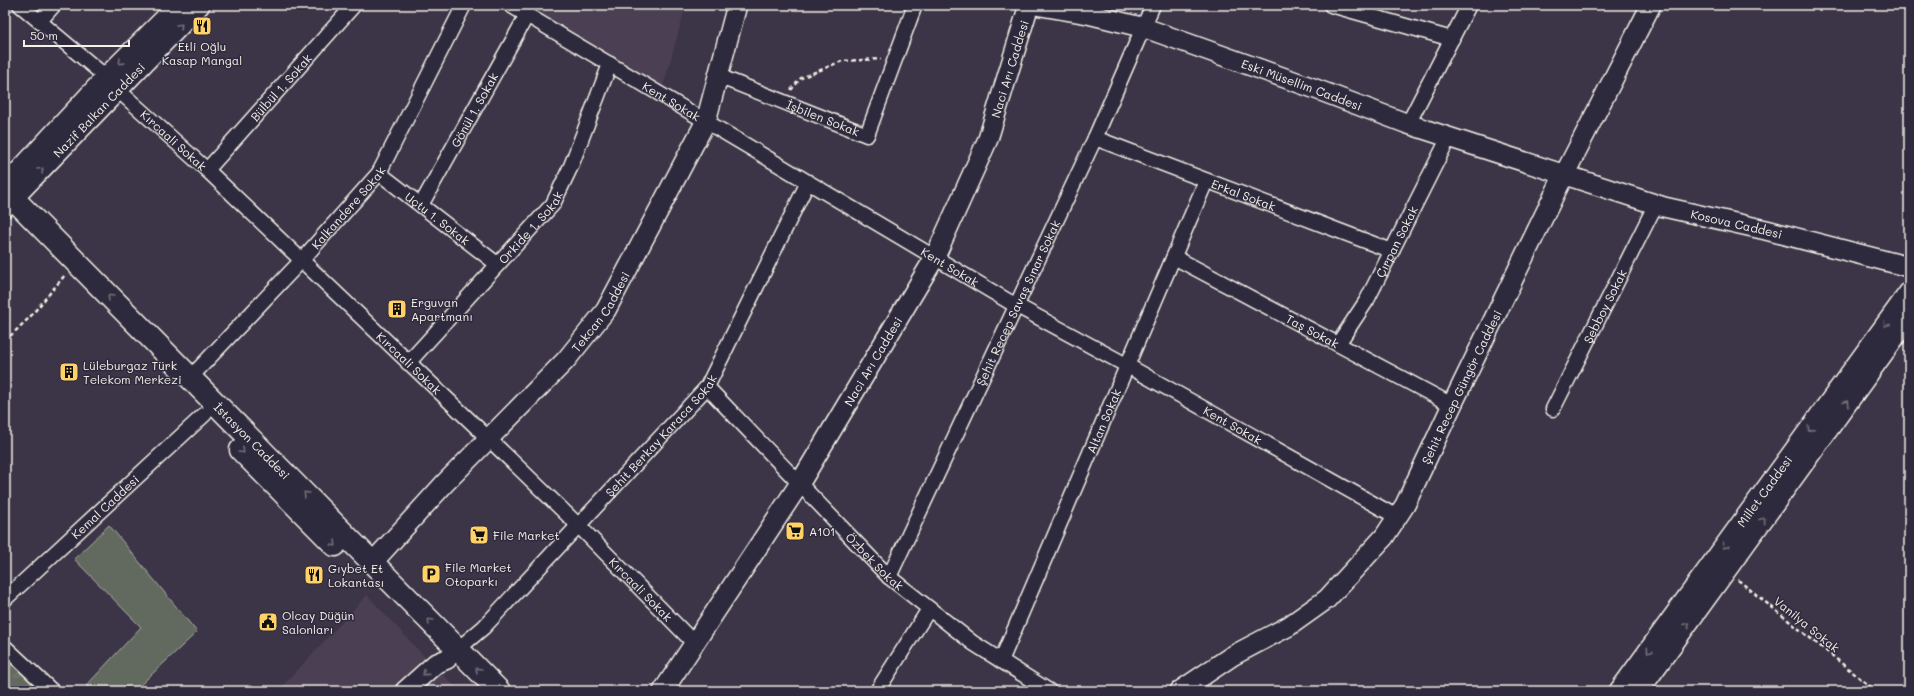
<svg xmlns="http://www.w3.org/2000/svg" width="1914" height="696" font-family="Mali,sans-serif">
<defs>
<pattern id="park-tufts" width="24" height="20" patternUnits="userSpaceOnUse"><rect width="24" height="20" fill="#626b5f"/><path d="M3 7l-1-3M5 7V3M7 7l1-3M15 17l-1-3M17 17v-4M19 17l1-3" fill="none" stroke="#798176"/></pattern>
</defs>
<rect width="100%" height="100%" fill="#3c3447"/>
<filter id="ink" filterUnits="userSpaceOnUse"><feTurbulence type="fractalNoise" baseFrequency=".025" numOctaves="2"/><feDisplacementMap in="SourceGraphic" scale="8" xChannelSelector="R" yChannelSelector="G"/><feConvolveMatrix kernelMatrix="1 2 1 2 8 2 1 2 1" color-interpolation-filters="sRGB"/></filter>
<g filter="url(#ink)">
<path fill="#4c3f52" d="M523,5H686L663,87Z
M367,595L422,654L460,691H278Z"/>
<path fill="#626b5f" stroke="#abaea4" d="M109,525L197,632L134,691H93L86,686L141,627L74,559Z"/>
<path fill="url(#park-tufts)" stroke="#abaea4" d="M5,656L43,691H5Z"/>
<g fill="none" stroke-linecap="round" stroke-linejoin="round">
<defs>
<g id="street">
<path d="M20,5L106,77"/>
<path id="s1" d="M510,5L1008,301L1128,366L1397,517"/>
<path d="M1331,5L1452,39"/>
<path d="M40,21L54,5"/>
<path id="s2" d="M718,76L867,135L915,5"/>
<path id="s3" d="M118,90L207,170L489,439L579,526L694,643"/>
<path d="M1408,124L1469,5"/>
<path id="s4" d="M1095,138L1392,251"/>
<path id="s5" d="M207,170L354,5"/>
<path id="s6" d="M379,173L497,264"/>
<path id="s7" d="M421,205L527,15"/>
<path id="s8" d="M1174,257L1452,405"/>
<path id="s9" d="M1338,344L1367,300L1449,137"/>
<path id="s10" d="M408,363L553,204L571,166L610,64"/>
<path id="s11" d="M189,379L301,261L379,173L464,5"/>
<path id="s12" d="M707,387L889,577L973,643L1049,691"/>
<path id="s13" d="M1553,409L1656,204"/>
<path id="s14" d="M889,577L1095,138L1153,5"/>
<path id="s15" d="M5,599L205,414"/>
<path d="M5,647L52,691"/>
<path id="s16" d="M458,649L484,627L707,387L808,182"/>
<path id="s17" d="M1001,661L1206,181"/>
<path d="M877,691L929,609"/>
</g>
<g id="secondary">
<path id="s18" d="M1035,5L1088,14L1145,28L1313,88L1408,124L1664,207L1766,230L1909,267"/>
<path d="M5,186L106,77L178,5"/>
<path id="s19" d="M5,207L200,5"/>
<path id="s20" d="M373,562L445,483L566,360L606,310L706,121L737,5"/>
<path d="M405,691L435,664L447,659"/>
<path id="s21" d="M663,691L800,483L935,257L988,139L1029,5"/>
<path id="s22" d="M1180,691L1232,656L1289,626L1327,599L1384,537L1405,505L1452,405L1558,187L1651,5"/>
<path id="s23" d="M1619,691L1909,292"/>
<path d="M1639,691L1909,318"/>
</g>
<g id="primary">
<path id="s24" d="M5,190L499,691"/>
<path d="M241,450L335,545"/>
</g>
</defs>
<use href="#street" stroke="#f4f1e8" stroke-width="17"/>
<use href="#secondary" stroke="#f4f1e8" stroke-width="22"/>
<use href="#primary" stroke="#f4f1e8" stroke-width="25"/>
<path stroke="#f4f1e8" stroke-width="2.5" stroke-dasharray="4 3" stroke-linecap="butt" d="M791,90L801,78L842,61L881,59
M5,341L30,317L65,275
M1738,580L1876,691
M5,689L8,691"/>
<use href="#street" stroke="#2f2a3d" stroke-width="14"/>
<use href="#secondary" stroke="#2f2a3d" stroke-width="19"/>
<use href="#primary" stroke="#2f2a3d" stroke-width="22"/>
</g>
<defs><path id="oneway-chevron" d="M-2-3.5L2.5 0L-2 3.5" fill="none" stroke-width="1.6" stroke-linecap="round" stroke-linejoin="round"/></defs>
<g stroke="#747079">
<use href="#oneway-chevron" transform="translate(180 26) rotate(-46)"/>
<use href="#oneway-chevron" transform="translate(121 62) rotate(135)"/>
<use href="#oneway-chevron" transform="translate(41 170) rotate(-46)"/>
<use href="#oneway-chevron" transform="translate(110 297) rotate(-134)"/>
<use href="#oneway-chevron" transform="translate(1886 324) rotate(126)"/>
<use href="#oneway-chevron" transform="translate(1847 403) rotate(-54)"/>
<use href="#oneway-chevron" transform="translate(1810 429) rotate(126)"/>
<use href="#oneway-chevron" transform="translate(242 451) rotate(45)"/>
<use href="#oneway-chevron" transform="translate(306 494) rotate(-134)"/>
<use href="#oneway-chevron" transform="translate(1763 520) rotate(-54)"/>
<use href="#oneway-chevron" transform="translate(334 544) rotate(45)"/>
<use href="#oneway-chevron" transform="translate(1725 546) rotate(126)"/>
<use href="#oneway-chevron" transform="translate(430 621) rotate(-134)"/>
<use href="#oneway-chevron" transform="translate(1687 625) rotate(-54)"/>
<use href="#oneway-chevron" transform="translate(1649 651) rotate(126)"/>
<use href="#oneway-chevron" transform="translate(478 670) rotate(-135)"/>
<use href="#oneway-chevron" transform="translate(425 673) rotate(140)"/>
</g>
</g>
<defs>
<symbol id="restaurant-square" viewBox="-11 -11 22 22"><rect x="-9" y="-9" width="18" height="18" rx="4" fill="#ffd166" stroke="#2f2a3d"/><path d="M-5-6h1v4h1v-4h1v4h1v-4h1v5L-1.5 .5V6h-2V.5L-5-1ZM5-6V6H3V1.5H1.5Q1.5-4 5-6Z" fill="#111"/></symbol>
<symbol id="building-square" viewBox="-11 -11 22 22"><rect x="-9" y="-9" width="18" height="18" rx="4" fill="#ffd166" stroke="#2f2a3d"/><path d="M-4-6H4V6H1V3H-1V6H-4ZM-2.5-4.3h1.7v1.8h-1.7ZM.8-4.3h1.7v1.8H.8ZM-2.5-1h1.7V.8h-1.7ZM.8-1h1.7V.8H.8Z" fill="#111"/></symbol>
<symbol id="supermarket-square" viewBox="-11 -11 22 22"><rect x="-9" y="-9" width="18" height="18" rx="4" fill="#ffd166" stroke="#2f2a3d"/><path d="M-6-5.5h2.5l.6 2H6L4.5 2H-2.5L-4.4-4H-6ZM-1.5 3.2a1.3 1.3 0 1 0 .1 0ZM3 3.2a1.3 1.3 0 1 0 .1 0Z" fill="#111"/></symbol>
<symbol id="parking-square" viewBox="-11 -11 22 22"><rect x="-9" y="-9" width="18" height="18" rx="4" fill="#ffd166" stroke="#2f2a3d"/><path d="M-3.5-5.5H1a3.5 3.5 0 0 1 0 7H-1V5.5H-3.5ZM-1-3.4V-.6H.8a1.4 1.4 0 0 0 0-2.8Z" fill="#111"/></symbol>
<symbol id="civic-square" viewBox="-11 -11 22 22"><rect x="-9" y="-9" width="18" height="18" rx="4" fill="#ffd166" stroke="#2f2a3d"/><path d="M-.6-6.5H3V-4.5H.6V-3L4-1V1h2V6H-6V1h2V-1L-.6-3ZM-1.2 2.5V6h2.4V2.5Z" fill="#111"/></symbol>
</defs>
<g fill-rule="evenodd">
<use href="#restaurant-square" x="191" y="15" width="22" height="22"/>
<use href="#building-square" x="386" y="298" width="22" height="22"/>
<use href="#building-square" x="58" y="361" width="22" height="22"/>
<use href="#supermarket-square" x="784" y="520" width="22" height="22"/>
<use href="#supermarket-square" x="468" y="524" width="22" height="22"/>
<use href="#parking-square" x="420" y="563" width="22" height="22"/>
<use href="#restaurant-square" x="303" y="564" width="22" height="22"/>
<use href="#civic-square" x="257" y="611" width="22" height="22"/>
</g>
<g text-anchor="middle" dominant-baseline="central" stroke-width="3" stroke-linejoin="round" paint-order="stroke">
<g font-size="12" fill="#f4f1e8" stroke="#2f2a3d" text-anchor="start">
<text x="202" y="46" text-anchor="middle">Etli Oğlu<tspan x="202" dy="14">Kasap Mangal</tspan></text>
<text x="411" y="302">Erguvan<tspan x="411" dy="14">Apartmanı</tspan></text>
<text x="83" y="365">Lüleburgaz Türk<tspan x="83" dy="14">Telekom Merkezi</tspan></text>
<text x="809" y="531">A101</text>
<text x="493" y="535">File Market</text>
<text x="445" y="567">File Market<tspan x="445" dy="14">Otoparkı</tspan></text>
<text x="328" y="568">Gıybet Et<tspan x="328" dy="14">Lokantası</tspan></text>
<text x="282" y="615">Olcay Düğün<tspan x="282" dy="14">Salonları</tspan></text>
</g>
<g font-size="12" fill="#f4f1e8" stroke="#2f2a3d">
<text stroke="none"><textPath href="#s21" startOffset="715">Naci Arı Caddesi</textPath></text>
<text stroke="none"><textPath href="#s18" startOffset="279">Eski Müsellim Caddesi</textPath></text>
<text stroke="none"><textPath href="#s5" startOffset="111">Bülbül 1. Sokak</textPath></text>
<text stroke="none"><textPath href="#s1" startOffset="188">Kent Sokak</textPath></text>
<text stroke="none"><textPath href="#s19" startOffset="135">Nazif Balkan Caddesi</textPath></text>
<text stroke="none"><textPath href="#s7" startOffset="109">Gönül 1. Sokak</textPath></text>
<text stroke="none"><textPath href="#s2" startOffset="113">İşbilen Sokak</textPath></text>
<text stroke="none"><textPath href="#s3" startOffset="75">Kırcaali Sokak</textPath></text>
<text stroke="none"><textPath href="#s4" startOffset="159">Erkal Sokak</textPath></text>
<text stroke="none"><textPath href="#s11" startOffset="234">Kalkandere Sokak</textPath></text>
<text stroke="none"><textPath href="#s6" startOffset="74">Uçtu 1. Sokak</textPath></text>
<text stroke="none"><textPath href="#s18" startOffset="736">Kosova Caddesi</textPath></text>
<text stroke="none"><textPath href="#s10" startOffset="183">Orkide 1. Sokak</textPath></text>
<text stroke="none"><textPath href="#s9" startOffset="118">Çırpan Sokak</textPath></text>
<text stroke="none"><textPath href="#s1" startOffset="512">Kent Sokak</textPath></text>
<text stroke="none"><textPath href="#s14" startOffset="303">Şehit Recep Savaş Sınar Sokak</textPath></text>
<text stroke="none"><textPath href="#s13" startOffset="115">Şebboy Sokak</textPath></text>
<text stroke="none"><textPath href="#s20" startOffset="339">Tekcan Caddesi</textPath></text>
<text stroke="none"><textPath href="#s8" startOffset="157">Taş Sokak</textPath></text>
<text stroke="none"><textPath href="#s21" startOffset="391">Naci Arı Caddesi</textPath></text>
<text stroke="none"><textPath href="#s3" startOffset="399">Kırcaali Sokak</textPath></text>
<text stroke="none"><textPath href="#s22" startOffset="427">Şehit Recep Güngör Caddesi</textPath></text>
<text stroke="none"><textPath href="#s17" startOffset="261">Altan Sokak</textPath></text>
<text stroke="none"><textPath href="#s1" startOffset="836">Kent Sokak</textPath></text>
<text stroke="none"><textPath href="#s16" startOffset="295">Şehit Berkay Karaca Sokak</textPath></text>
<text stroke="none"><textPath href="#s24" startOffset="352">İstasyon Caddesi</textPath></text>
<text stroke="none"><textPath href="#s23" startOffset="247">Millet Caddesi</textPath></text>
<text stroke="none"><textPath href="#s15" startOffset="136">Kemal Caddesi</textPath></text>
<text stroke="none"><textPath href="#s12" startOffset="242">Özbek Sokak</textPath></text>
<text stroke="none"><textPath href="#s3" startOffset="723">Kırcaali Sokak</textPath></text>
<text transform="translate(1807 624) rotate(39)">Vanilya Sokak</text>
</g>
</g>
<rect width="1914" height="696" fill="none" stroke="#2f2a3d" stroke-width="20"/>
<rect x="10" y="10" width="1894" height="676" fill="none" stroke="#f4f1e8" stroke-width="1.5" filter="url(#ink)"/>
<path d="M24 40v6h105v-6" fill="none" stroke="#f4f1e8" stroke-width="2"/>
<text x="30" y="40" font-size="12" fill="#f4f1e8" stroke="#2f2a3d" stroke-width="3" paint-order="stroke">50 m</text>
</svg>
